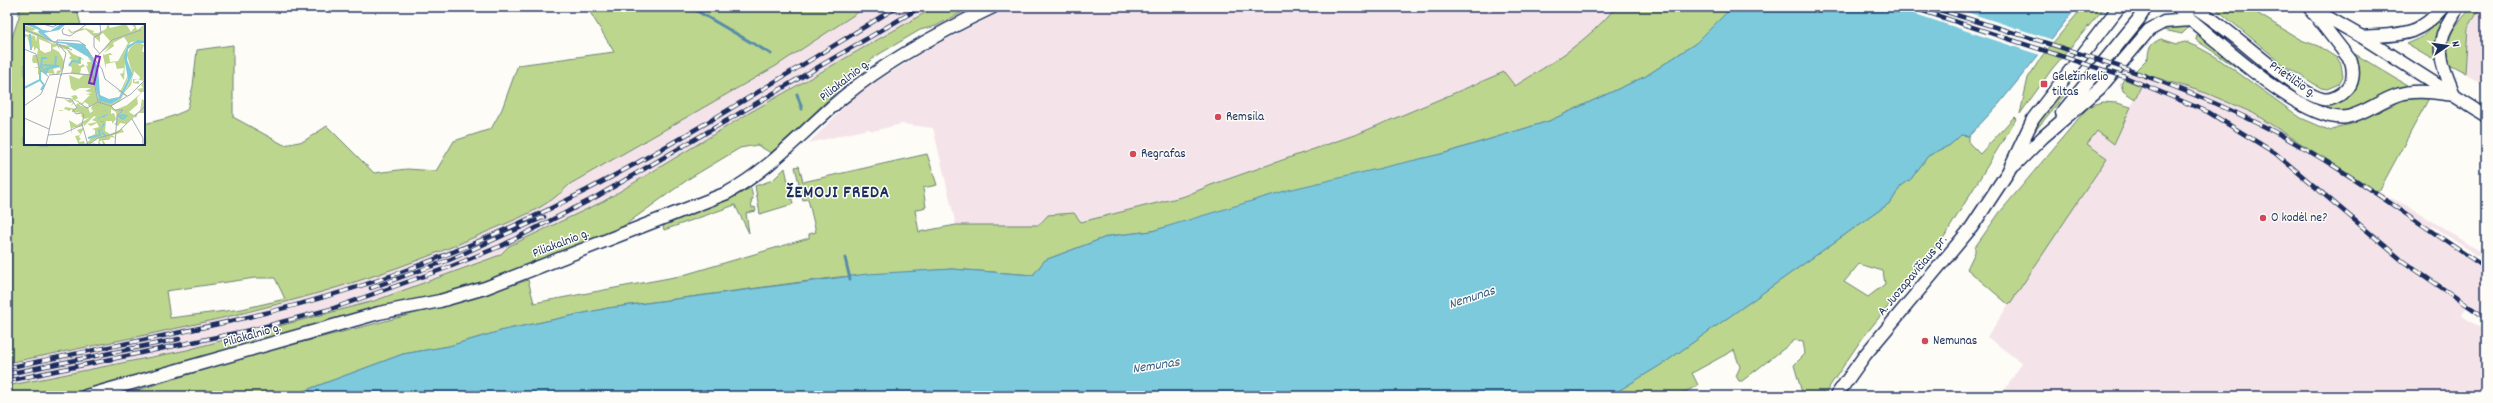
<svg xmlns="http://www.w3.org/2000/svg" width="2493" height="403" font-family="Dekko,sans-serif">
<rect width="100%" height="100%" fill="#fdfcf7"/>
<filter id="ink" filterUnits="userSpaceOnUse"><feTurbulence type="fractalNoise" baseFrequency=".025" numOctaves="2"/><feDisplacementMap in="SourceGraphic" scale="8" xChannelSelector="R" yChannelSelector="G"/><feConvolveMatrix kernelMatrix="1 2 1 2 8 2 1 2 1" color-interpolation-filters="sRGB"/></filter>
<g filter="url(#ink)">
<path fill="#f4e4e9" d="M866,7H935L749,113L604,201L509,246L500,255L374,301L187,350L7,386V363L261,310L378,274L467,241L524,215L560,195L570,184L776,66Z
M1010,7H1616L1604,23L1569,52L1515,86L1504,72L1360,133L1211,185L1185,196L1081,222L1048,215L1039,225H956L933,128L902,124L873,131L868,129L809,143L859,92L935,45Z
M2481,7H2486V88L2465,73L2468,28Z
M2129,71H2135L2206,93L2253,113L2374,190L2410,207L2486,255V261L2432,226L2430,229L2486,265V321L2466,308L2461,315L2486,332V396H2001L2022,363L1987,337L2107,158L2086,144L2097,131L2115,144L2140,86L2124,79Z"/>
<path fill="#bdd68d" stroke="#6c8276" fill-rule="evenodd" d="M19,7H76L81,25H25V144H144V124L168,118L187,110L193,86L197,50L233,45V117L284,145L304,141L327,126L374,173L407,169L436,171L454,141L491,129L502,109L518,65L614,52L587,7H866L776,66L570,184C548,208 514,220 484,233C331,302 170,330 7,363V52L19,17ZM255,278H275L285,299L242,309L170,318L166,291Z
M935,7H972L936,26L920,30L876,56L856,72L773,154L757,145L740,148L690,178L611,235L486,285L264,340L260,331L374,301L500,255L509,246L604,201L749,113Z
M1616,7H1732L1696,43L1646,76L1549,121L1445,153L1152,231L1109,236L1045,260L1033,275L952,269L839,277L608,308L504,330L449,346L403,354L290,396H119L237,359L463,301L528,280L534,303L680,276L809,238V234L816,232L808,199L803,200L795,167L799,166L803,182L927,154L937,185L923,188L926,207L915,210L919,232L956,225H1039L1048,215L1074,213L1081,222L1185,196L1211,185L1360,133L1504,72L1515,86C1552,63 1588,41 1616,7Z
M2083,7H2105L2052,69L2020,114L2028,78L2042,56Z
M2214,7H2247L2301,40L2318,46L2337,58L2341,64L2343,76L2339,84L2327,89L2321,88L2285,66Z
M2472,7H2481L2468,28L2465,73L2450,65C2443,36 2454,28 2472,7Z
M2445,13L2448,14C2437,30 2432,42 2435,61L2406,44L2422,37Z
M2178,25L2189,27L2182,34L2159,29Z
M2197,34H2199L2248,73L2246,74L2196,40Z
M2161,39L2177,44L2185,42L2196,46L2216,57L2301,118L2331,131L2337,127L2352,124L2410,97L2429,98L2379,191L2374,190L2253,113L2206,93L2135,71L2148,58C2148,48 2151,43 2161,39Z
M2355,54L2407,85C2382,92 2356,118 2329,111C2322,109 2315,105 2308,102C2314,102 2320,106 2327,105C2354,104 2365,78 2355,54Z
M2124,79L2141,86L2135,99L2123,91L2121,84Z
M2063,89L2067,92L2026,142L2041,117Z
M2103,102L2117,103L2131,107L2114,144L2097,131L2087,144L2107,158L2009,305L1967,269L1975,252V247L2000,212L2089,106Z
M2014,117L2016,119L1944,237L1861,340L1823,396H1803L1794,365L1805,354L1803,341L1795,340L1742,381H1739L1736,376L1740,367L1734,350L1692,373L1698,385C1682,395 1672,396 1654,396L1651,392L1646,396H1610L1664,363L1891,202L1901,186L1911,179L1928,156L1950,145L1961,135L1969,136V143L1980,154ZM1859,264L1883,271L1885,284L1868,297L1844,282Z
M785,168L793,204L760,214L755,186L773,180Z
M751,188L753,199L751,200L752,208L755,207L756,211L746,213L749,233L735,205L664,230L663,226Z
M254,332V339L244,346L65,396H7V386L187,350Z"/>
<path fill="#7dcadc" stroke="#568caa" d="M1732,7H2077L1999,104L1969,136L1961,135L1950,145L1928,156L1911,179L1901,186L1891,202L1664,363L1610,396H290L403,354L449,346L504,330L608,308L867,274L952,269L1033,275L1045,260L1109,236L1152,231L1288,190L1445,153L1549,121L1646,76L1696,43Z"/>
<path fill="#fdfcf7" d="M1894,7H1951L2053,40L2040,55Z"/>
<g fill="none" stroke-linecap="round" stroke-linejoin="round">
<path stroke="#568caa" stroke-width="3" d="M690,7L771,54
M797,94L802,109
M845,258L850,279"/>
<defs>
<path id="major" d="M2178,7L2191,20C2224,46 2305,124 2347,117C2366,113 2379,101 2397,95C2415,89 2436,93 2454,95
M2194,7C2223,25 2249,49 2276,70C2290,80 2306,95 2322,99C2330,101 2339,96 2345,91C2354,84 2354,71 2351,61L2309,7
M2313,9L2362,37L2486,116
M2362,37C2399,34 2417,38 2443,7
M2454,95C2447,76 2436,55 2443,35C2446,25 2454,17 2457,7
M2062,113L2138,20L2146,7
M2015,165L2043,137L2100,88L2149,30L2164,22L2191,20
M86,396L379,313L440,301L485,288L727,193C772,168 803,131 842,98C885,62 942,31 993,7
M1836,396L1865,355L1971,228L2008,172L2033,119L2119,7"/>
</defs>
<use href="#major" stroke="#1b2f5e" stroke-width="15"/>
<use href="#major" stroke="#fdfcf7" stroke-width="12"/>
<defs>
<path id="rail" d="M1911,7L2125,77L2208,112L2275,153L2404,262L2486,318
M1931,7C2037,41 2147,70 2247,118C2332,158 2408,217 2486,268
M371,288L449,260L544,217
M7,368C136,340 266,320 390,276C457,252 524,223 587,190C693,134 795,69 897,7
M7,374L179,339
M7,381L255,329L331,309L452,266L501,246L596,197L921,7"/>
</defs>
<use href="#rail" stroke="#1b2f5e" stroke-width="4.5"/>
<use href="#rail" stroke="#fdfcf7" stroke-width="3" stroke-dasharray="9" stroke-linecap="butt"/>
</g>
</g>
<g fill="#d1495b" stroke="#fdfcf7" stroke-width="1.5">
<rect x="2040" y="80" width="8" height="8" rx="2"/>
<circle cx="1218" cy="117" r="4"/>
<circle cx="1133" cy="154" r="4"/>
<circle cx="2263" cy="218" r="4"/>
<circle cx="1925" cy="341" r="4"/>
</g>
<g text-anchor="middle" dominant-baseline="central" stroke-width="3" stroke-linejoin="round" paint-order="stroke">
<g font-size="13" fill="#1b2f5e" stroke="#fdfcf7" text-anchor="start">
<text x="2052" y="77">Geležinkelio<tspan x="2052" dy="15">tiltas</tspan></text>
<text x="1226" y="117">Remsila</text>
<text x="1141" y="154">Regrafas</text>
<text x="2271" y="218">O kodėl ne?</text>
<text x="1933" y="341">Nemunas</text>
</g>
<g font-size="13" fill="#1b2f5e" stroke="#fdfcf7">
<text transform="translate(2292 80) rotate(35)">Prietilčio g.</text>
<text transform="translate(845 81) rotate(-38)">Piliakalnio g.</text>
<text transform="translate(561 244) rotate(-21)">Piliakalnio g.</text>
<text transform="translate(1913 276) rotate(-50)">A. Juozapavičiaus pr.</text>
<text transform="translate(252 336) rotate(-16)">Piliakalnio g.</text>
</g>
<g font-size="14" font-style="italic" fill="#385e84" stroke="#fdfcf7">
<text transform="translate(1472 298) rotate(-18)">Nemunas</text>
<text transform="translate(1156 366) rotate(-9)">Nemunas</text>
</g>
<g font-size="17" font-weight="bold" letter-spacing="1" fill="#1b2f5e" stroke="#fdfcf7">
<text x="838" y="194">ŽEMOJI FREDA</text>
</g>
</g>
<g transform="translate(24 24)">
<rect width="121" height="121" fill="#fdfcf7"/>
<path d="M84,0L86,4L102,0L107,8L111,3L108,2L111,0L113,6L121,0V17L107,18L102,24L101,36L105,52L97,69L94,67L97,66L104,51L101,38L100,56L96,50L99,49L100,44L93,45L91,38L82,40V45L79,32L80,29V31L86,29L89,31H85L86,38L94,37L104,19L100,13L89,19L90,22L80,29L86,22L78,28L86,17L79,9L76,10V18L61,5L60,6L44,10L47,9L44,6L45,5L48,8L59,4L60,5L61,4L70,7L71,4L69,9H74L82,5ZM0,1L12,5L8,7L17,10L27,19L47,22L43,26L35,23L36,26L33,22L28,24L35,28L40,37V44L37,48L32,51L33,47L37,46L35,43L29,45L31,50L17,48L14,51V44H9L14,43L13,39H9L8,36L9,31H13L14,25L12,24L10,27V22L7,25L3,12L0,14V10L11,12L12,18L13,12L0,7ZM15,15L27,20V27L21,29L16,26ZM112,19L117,18L121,19H117L120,21L118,27L121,29V56L120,57L111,55L110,58L115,57V60L109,59V55L115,56L116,53L110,47L107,61L100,69L103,72L99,71L96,77L87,82L91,86L103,81L115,71L117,69L113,65L119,64L117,61L121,56V68H118L113,74L114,80L105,88L110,91L116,87L118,75L121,77V89H114L112,94L110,92L102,100L96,99L94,102L90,100L93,98L92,88L87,85V90L90,89L92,95L88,100V97H82L81,107L86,110L98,105L100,108L88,111L92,114L87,113L85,116H79L82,121H79L78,116L75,118L78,121H74L75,114L67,118L74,121L67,119L63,121H55L51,112L57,111L53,106L59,104V106L55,113L58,116L56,115L55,118L60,117L61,120L66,116L65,113L71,110V106L68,105L75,103L73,99L67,102L63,100L73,98L68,96L72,93L70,92L60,102L59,99V102L48,104V110L45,96L53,101L65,94L60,95L57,92L58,89L48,88V85L45,87L41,85L40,86L37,87L34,86H40L41,83L53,85L52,81L54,79L57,82L64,83L66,89L69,87L67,84L69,80L65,83L64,80L60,78L59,81L48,75L50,79L47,82L49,78L46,79L40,75L44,76L49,74L47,72L52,71L54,74L51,76L55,77V74V78L58,79L66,71L62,70L68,69L61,67L67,64H56L50,67L47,64L45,51L55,55L59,51L47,50L48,44L43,38L45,41L48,36L45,34L47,32L43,26H45L49,30L58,34L60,36L57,35V40H54L56,42L59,40L61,42L57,44L56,50H65L62,41L64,42L63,38H67L63,32L52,26L66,34L70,42L71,62L74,74L87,80L97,74L109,52L103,31L106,24Z" fill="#bdd68d" fill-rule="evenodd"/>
<path d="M0,0H9L19,6L26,7L37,0H42L35,6L20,9L29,17L60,20L74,43L76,71L85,75L95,73L104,55L100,33L103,22L114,16L121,17V19H112L104,25L103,36L109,51L97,74L87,80L77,77V79L75,82H72L78,88L80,86H82V88L84,90L80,93L75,94V98L78,97H79L80,98L81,101L78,104L79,109H80L82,111V115L80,116L77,115L75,117L77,121L75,117L77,115H81L82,114L78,109L77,104L80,98H75V97L74,94L83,90V89L82,88L81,86L78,88L72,82L73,81L75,82L76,79L71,62L70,42L66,34L42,20L27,18L14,8L15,6Z" fill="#7dcadc"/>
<path fill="none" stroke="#7dcadc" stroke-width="2" d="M6,10L7,26M23,34H18L17,43L22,49L24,45M17,41L35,42M45,42L48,37L55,38L56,33M31,44L32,32M21,45L35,42M16,56L20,61L17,66M0,64L16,56V47M98,91L95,92L99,95L102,92L98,91M64,114L76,111L75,105"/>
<path fill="none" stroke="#a3aaba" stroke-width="1" d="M19,0L29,3L34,0M40,4L38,6L39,10L46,12L63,0M0,5L48,26M33,21V16L55,17L62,22M35,21L42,29L37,52M0,25L12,30L16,46L24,52M63,25L71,37M76,30L70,23V13L77,10L76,0M71,36L78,45L81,55L103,72M68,47L74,78M25,51L48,49L66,51L70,36L88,16L117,6M32,73L47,75M48,76L53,84L49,86L52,90L58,89L60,91L58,100L64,121M74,78L87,82M55,79L63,84L74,78M0,82L17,70L25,52M87,82L91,86H99L93,92L91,121M87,82L107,70L121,56M0,94L25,105M108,95L119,114V121M24,111L38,110L58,101M22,121L37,50M64,121L74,114L93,109L121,82"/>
<path fill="#7b2cbf" fill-opacity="0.15" stroke="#7b2cbf" stroke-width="2" d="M72,32L76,33L70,60L65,59Z"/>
<rect width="121" height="121" fill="none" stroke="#1b2f5e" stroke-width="2"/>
</g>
<rect width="2493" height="403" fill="none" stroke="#fdfcf7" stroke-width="24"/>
<rect x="12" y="12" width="2469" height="379" fill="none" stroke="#1b2f5e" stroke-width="1.5" filter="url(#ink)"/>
<g transform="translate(2447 46) rotate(77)" stroke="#fdfcf7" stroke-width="3" paint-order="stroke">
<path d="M0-3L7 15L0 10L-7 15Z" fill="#1b2f5e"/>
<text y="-6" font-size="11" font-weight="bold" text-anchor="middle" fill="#1b2f5e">N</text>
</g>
</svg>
